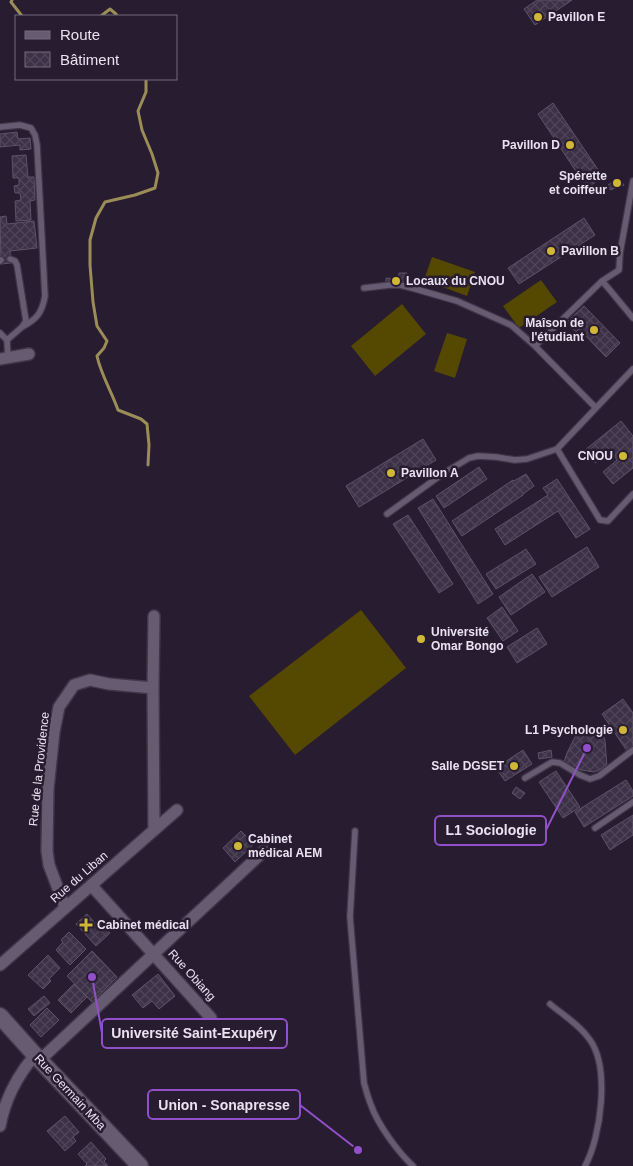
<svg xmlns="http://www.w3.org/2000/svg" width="633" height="1166" font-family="Arial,sans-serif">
<defs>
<pattern id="building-cross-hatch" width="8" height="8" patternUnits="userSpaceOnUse" patternTransform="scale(1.25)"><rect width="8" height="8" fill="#3c3146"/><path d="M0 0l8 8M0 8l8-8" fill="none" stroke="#4f4558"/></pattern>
</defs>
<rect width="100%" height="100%" fill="#271c30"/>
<path fill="#554800" d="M432,257L475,272L467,296L424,280Z
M541,280L557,302L519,328L503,306Z
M402,304L426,334L375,376L351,346Z
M447,333L467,339L455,378L434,371Z
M361,610L406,668L295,755L249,696Z"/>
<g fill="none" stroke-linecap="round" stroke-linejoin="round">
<path stroke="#9b8d57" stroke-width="3" d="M12,0L11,2L22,16
M101,16L110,9L116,14L117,16
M146,79V92L138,111L142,130L152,154L158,173L155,188L135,195L105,202L96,218L90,240V265L93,302L97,326L107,341L104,348L97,356C101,375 112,392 118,410L141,419L147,424L149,445L148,465"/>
</g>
<path fill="url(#building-cross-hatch)" stroke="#5e5169" d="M537,0H572L535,25L524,9Z
M553,103L603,177L587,188L538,114Z
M17,132L18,139L30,138L31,149L20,150V145L0,147V134Z
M26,155L28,177H34L35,200L30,201L31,220L16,221L15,201L21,200L20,193H15L14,186L19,185V178H13L12,156Z
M619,178L624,185L610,190V188L608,185Z
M6,216L7,224L34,221L37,248L10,251L11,263L1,264L0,217Z
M584,218L595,235L519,284L508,268Z
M399,273H407L406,286L386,283V278L398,279Z
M584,306L620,343L606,357L579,329L576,332L567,322Z
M621,421L633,436V468L613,484L603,472L617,460L610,451L595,463L585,450Z
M423,439L436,460L359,507L346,486Z
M479,467L487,479L444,508L436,496Z
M526,474L534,486L523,494V495L462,536L452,521L513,480L514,481Z
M557,479L590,529L576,538L558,511L505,545L495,529L548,495L543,488Z
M433,499L493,594L478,604L418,508Z
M408,515L453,584L439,593L393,524Z
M587,547L599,567L552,597L539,577Z
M526,549L536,564L496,589L486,574Z
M532,574L545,592L511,615L499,597Z
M502,607L518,631L503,641L487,618Z
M537,628L547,644L517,663L507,647Z
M623,699L633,713V747L627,751L602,714Z
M578,731L603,735L605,740L607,767L594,772L575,769L564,762L567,753Z
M523,750L532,764L505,781L496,768Z
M551,750L552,757L539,759L538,753Z
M556,771L580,807L563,818L539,782Z
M626,780L633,791V796L584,827L575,812Z
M516,787L525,793L520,799L512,793Z
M633,815V835L610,850L601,835Z
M241,831L254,844L235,862L223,848Z
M87,914L95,923L98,920L110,933L96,946L76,924Z
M69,932L86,949L70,965L56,950L63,942L61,940Z
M92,951L117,977L92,1002L67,976Z
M48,955L60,968L49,979L51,981L43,989L28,975Z
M158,974L175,996L159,1009L152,1001L143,1008L132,995Z
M74,984L87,997L71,1013L58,1000Z
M44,996L50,1003L34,1016L28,1009Z
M47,1008L59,1020L41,1037L30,1025Z
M65,1116L79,1132L73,1137L76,1141L65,1151L47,1131Z
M91,1142L106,1159L104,1161L108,1166H85L87,1164L78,1154Z"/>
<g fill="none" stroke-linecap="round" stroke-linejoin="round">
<defs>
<path id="lane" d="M0,127L20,125L31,128L35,135L37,145L45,296C42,313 37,319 22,327
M633,181L620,253L619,270L602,281L609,289L633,318
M0,261L1,260
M364,288L390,285H400L412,288L457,301L511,325L535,346L596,408
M0,333L7,340
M535,346L602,281
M8,358L7,340L22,327L26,321L17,265L15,261L10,259
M557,449L600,520L608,521L633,494
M387,514L441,475L469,458L478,456L496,457L515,460L527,459L557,449L633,369
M525,778L552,762L560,763L580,775L590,779L599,776L633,750
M595,828L633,802
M355,831L350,917L364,1083C366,1090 368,1098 371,1105C378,1125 398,1152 413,1166
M550,1004C563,1015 580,1025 590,1040C610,1068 601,1137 585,1166"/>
<path id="street" d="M0,359L29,354
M154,616L153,688L154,829
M91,885L211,1018
M65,907L49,865L47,851L48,789L54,732L59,707L74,685L90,680L109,684L153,688
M0,965L177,810
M40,1060L264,851
M0,1126C5,1099 17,1076 35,1055"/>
<path id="secondary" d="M0,1016L35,1055L140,1166"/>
</defs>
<use href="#lane" stroke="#3f3647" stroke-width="8"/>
<use href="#street" stroke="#3f3647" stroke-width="14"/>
<use href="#secondary" stroke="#3f3647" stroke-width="19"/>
<use href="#lane" stroke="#675b72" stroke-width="5.5"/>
<use href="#street" stroke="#675b72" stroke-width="11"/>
<use href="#secondary" stroke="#675b72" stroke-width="16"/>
</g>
<g fill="#d1b736" stroke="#271c30" stroke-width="2">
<circle cx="538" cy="17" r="5"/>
<circle cx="570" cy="145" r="5"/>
<circle cx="617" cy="183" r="5"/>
<circle cx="551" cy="251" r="5"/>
<circle cx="396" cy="281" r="5"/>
<circle cx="594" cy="330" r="5"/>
<circle cx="623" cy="456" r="5"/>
<circle cx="391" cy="473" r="5"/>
<circle cx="421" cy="639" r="5"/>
<circle cx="623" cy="730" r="5"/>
<circle cx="514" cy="766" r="5"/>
<circle cx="238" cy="846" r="5"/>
<path d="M83.5 917.5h5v5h5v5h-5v5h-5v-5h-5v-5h5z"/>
</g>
<g text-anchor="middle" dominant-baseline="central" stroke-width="5" stroke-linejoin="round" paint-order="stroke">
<g font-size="12" font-weight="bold" fill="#e9e2f0" stroke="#271c30" text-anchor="start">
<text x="548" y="17">Pavillon E</text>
<text x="560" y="145" text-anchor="end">Pavillon D</text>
<text x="607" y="176" text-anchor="end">Spérette<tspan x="607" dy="14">et coiffeur</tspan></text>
<text x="561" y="251">Pavillon B</text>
<text x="406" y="281">Locaux du CNOU</text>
<text x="584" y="323" text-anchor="end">Maîson de<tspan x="584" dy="14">l'étudiant</tspan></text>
<text x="613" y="456" text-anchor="end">CNOU</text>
<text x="401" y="473">Pavillon A</text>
<text x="431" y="632">Université<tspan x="431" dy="14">Omar Bongo</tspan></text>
<text x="613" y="730" text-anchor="end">L1 Psychologie</text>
<text x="504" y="766" text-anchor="end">Salle DGSET</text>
<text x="248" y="839">Cabinet<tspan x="248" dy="14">médical AEM</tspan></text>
<text x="97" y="925">Cabinet médical</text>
</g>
<g font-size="12" fill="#e9e2f0" stroke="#271c30">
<text transform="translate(39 769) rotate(-84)">Rue de la Providence</text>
<text transform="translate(79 877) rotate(-41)">Rue du Liban</text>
<text transform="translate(192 975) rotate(48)">Rue Obiang</text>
<text transform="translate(70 1092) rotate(47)">Rue Germain Mba</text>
</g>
</g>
<path fill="none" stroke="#9150c9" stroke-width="2" d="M587 748L546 830M92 977L102 1033M358 1150L300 1105"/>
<g fill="#9150c9" stroke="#271c30" stroke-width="2">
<circle cx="587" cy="748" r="5"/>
<circle cx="92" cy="977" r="5"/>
<circle cx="358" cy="1150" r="5"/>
</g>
<g fill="#271c30" stroke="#9150c9" stroke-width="2">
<rect x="435" y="816" width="111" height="29" rx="5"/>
<rect x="102" y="1019" width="185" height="29" rx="5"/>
<rect x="148" y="1090" width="152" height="29" rx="5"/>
</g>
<g font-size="14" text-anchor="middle" font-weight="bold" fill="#e9e2f0">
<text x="491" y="835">L1 Sociologie</text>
<text x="194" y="1038">Université Saint-Exupéry</text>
<text x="224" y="1110">Union - Sonapresse</text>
</g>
<rect x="15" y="15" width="162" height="65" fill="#271c30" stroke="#756b7d"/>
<rect x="25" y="31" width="25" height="8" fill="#675b72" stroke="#756b7d"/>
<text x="60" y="40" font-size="15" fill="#e9e2f0">Route</text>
<rect x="25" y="52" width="25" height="15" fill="url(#building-cross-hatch)" stroke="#756b7d"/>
<text x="60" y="65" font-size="15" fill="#e9e2f0">Bâtiment</text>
</svg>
